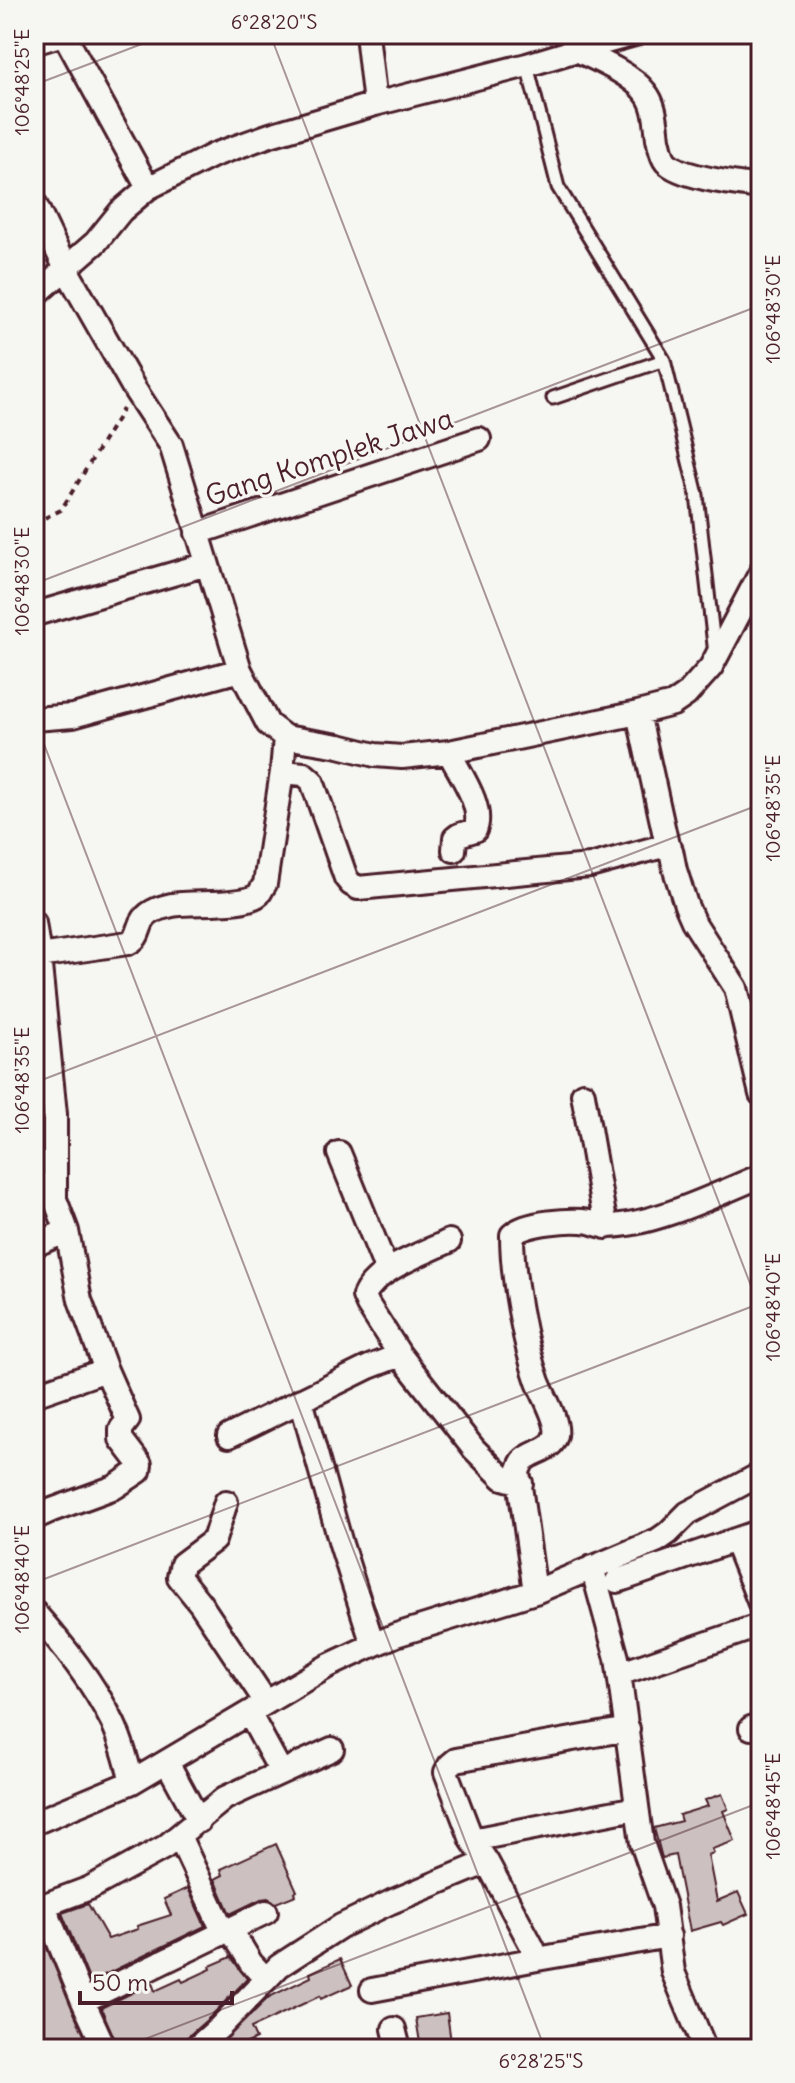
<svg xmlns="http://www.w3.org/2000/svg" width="795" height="2083" font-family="Delius,sans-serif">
<rect width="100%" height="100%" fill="#f6f6f2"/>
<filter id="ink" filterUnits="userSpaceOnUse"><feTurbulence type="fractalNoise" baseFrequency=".0125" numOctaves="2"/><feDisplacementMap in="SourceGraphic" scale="16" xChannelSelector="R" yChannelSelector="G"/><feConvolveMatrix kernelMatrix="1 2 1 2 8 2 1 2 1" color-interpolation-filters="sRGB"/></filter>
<g filter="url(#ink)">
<path fill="#ccc1c0" stroke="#4a1f2b" stroke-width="2" d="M722,1794L728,1809L723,1811L735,1841L712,1849L714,1853L708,1855L717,1901L738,1892L748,1914L723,1925L721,1922L690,1931L675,1855L662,1858L654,1828L681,1821L679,1815L708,1806L705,1800Z
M276,1844L297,1891L295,1892L296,1895L276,1903L268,1898L261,1899L230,1914L215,1879L223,1875L221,1869Z
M188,1888L205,1926L90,1982L62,1913L88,1904L108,1939L138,1929L137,1926L171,1915L164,1899Z
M34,1923H36L90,2049H34V2035L39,2033L34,2008Z
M231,1957L247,1979L210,2017L186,2038L181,2049H119L101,2008L152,1983L155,1991L181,1979L183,1982L211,1969L210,1966Z
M340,1959L352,1985L321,1999L320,1996L251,2028L256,2039L234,2049H216L269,1997L311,1977L310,1973Z
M447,2013L452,2049H421L416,2018Z"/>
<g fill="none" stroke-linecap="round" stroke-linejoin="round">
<defs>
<path id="lane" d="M527,65L558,187L664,360L697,495L715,654
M553,398L664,360"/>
<path id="street" d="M64,34L148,188
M367,34L375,104
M34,43L63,34
M577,50L635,34
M34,202L66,269L135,390L171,445L240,670L268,724L285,737L339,746L375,755L402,757L449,752L638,713L673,704L686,695L711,667L761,572
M34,296L96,242L121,211L148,188L214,155L270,135L375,104L527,65L577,50C598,60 631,74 645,92C656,105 656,123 658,139C660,146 661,156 666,162C681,178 739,184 761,187
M197,533L479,439
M39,613L207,564
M638,713L667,845
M34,719L73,716L240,670
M449,752C459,773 485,807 475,830L459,835L455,838L454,850
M282,772L304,774L312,781L346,878L351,884L358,888L590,866L667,845L671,850L675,870L686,905L693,921L736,988L761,1094
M34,923L39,956L55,1114V1199L67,1231L80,1300L106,1370L128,1420L121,1429V1439L140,1464L139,1471L115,1487L52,1510L34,1518
M39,956L128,943C141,937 137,929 144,919C150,910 163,907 172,905C191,901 245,907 259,894C259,894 264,885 265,884L282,772L285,737
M583,1094L606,1227
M339,1153L387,1271
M34,1245L67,1231
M400,1355L368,1305L364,1296C375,1269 423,1254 449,1241
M34,1395L106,1370
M301,1400L341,1544L373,1645
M229,1436L369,1367L400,1355L474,1449L503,1478L521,1483
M226,1502L214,1540L182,1564L179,1577L200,1603L266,1702
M735,1540L761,1606
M592,1567L617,1658L642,1843L664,1906L673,1972L705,2049
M617,1581L761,1531
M535,1592L518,1472C518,1471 522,1462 523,1461C532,1451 553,1451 556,1435C559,1421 543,1395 538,1382C524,1343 512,1276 512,1235C526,1222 571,1219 590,1222C596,1224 602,1227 608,1226C655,1225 717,1194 761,1176
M34,1612C64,1646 93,1682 113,1723C122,1742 127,1762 132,1782
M619,1674L761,1625
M249,1713L281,1772
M751,1728L761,1724
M628,1729L456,1760L450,1765L446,1772L472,1840L487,1862L533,1948L537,1959L669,1936
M167,1762L199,1821
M34,1823L132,1782L328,1666L373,1645L396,1635L535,1592L658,1540L668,1533L688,1513L761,1474
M179,1836L224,1933
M472,1840L636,1808
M44,1906L83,2001L105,2049
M34,1909L90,1888L165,1847L225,1798L332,1749
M231,1930L251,1963L265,1978
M372,1990L537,1959
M83,2001L266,1912
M394,2029L399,2049
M195,2049L220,2027L279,1966L341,1926L391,1902L487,1862"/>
</defs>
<use href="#lane" stroke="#4a1f2b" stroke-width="17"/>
<use href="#street" stroke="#4a1f2b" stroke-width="28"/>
<path stroke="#4a1f2b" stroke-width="4" stroke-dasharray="6 6" stroke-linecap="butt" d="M34,523L61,510L123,409"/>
<use href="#lane" stroke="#f6f6f2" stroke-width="11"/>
<use href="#street" stroke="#f6f6f2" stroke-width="22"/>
</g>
</g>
<path fill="none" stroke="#4a1f2b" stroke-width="2" stroke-opacity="0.45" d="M270,34L761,1312M34,85L168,34M34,584L761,305M34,718L545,2049M34,1083L761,804M34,1583L761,1303M34,2018L46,2049M119,2049L761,1802"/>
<g text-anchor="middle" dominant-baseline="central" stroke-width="6" stroke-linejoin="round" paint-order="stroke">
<g font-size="28" fill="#4a1f2b" stroke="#f6f6f2">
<text transform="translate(329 457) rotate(-18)">Gang Komplek Jawa</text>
</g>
</g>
<rect width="795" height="2083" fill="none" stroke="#f6f6f2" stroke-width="88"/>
<path d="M80 1991v12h152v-12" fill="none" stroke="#4a1f2b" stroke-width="4"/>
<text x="92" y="1991" font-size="24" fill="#4a1f2b" stroke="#f6f6f2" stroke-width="6" paint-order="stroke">50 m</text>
<rect x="44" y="44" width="707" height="1995" fill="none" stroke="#4a1f2b" stroke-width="3"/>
<g font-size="20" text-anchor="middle" fill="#4a1f2b">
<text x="274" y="29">6°28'20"S</text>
<text transform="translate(22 82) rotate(-90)" y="7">106°48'25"E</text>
<text transform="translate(773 309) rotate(-90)" y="7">106°48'30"E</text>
<text transform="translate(22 581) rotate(-90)" y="7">106°48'30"E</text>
<text transform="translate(773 808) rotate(-90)" y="7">106°48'35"E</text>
<text transform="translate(22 1080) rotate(-90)" y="7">106°48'35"E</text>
<text transform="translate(773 1307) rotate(-90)" y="7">106°48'40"E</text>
<text transform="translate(22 1579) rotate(-90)" y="7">106°48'40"E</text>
<text transform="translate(773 1806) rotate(-90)" y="7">106°48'45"E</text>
<text x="541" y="2068">6°28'25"S</text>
</g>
</svg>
